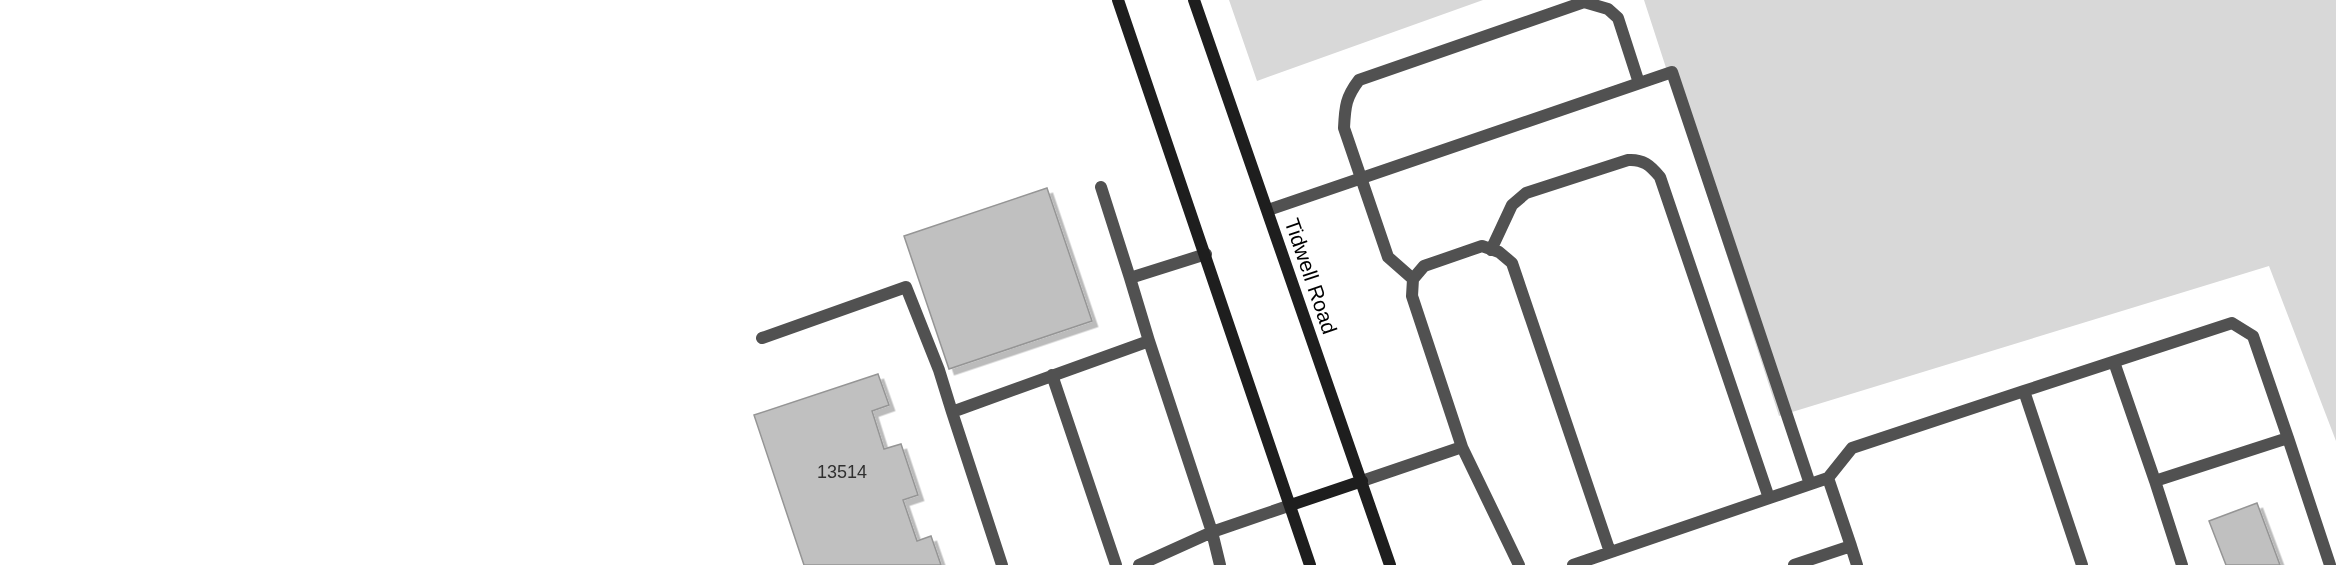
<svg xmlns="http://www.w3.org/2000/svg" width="2336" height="565" font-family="Helvetica,sans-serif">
<defs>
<filter id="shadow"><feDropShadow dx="5.5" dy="5.5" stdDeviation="0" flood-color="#0004"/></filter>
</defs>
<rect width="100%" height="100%" fill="#fff"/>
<path fill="#d8d8d8" d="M1229,0H1483L1257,81Z
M1644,0H2336V441L2269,266L1779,416Z"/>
<path fill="#c0c0c0" stroke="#959595" stroke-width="1.5" filter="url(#shadow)" d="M1047,188L1092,321L949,369L904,236Z
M878,374L889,405L872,411L884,449L901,444L918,495L903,500L917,541L931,536L941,565H804L754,415Z
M2257,503L2280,565H2226L2209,521Z"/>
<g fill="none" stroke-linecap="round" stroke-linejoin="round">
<path stroke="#515151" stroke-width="12" d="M1101,187L1130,278
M1268,210L1672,72L1810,484
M1491,250L1512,205L1526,193L1628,160C1643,159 1650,165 1660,177L1769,498
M1413,279L1388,257L1344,128C1345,106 1346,97 1359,80L1584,2L1608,9L1618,18L1639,83
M762,338L906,287L939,370L952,412L1149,341L1130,278L1206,254
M1149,341L1212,532L1220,565
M2114,362L2155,481
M1052,375L1116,565
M2024,391L2232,323L2253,336L2288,438
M952,412L1002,565
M1462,447L1412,296L1413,279L1424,266L1482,246L1499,252L1512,263L1610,552
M1362,481L1462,447L1519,565
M1851,546L1857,565
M1139,565L1212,532L1291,505
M1573,565L1828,478L1852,448L2024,391L2082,565
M1794,565L1851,546L1828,478
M2182,565L2155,481L2288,438L2330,565"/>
<path stroke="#1e1e1e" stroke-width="12" d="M1118,0L1310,565
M1194,0L1390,565
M1291,505L1362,481"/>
</g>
<g text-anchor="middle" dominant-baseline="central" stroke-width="5" stroke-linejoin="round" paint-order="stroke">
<g font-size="18" fill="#303030">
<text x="842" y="472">13514</text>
</g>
<g font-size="21" fill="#000" stroke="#fff">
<text transform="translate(1311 276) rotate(71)">Tidwell Road</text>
</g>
</g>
</svg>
